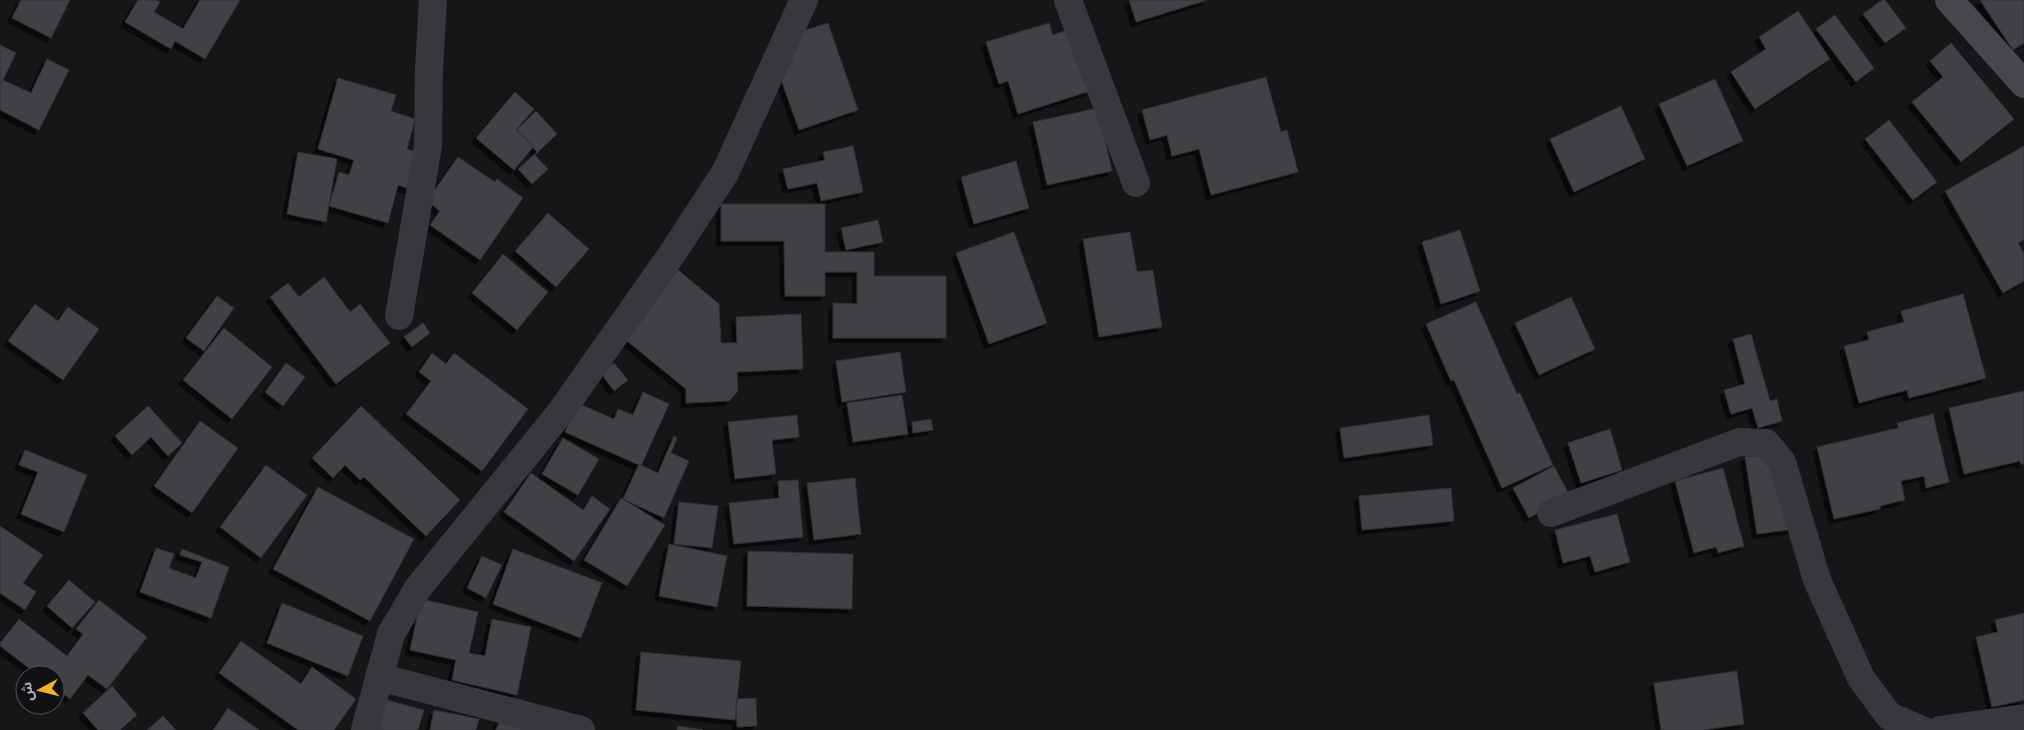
<svg xmlns="http://www.w3.org/2000/svg" width="2024" height="730" font-family="'Titillium Web','Noto Sans Arabic',sans-serif">
<defs>
<filter id="shadow"><feDropShadow dx="-4.5" dy="4.5" stdDeviation="0" flood-color="#0009"/></filter>
</defs>
<rect width="100%" height="100%" fill="#161618"/>
<path fill="#404145" stroke="#303034" filter="url(#shadow)" d="M21,0H70L51,38L12,18Z
M138,0H156L160,2L154,12L183,29L200,0H240L205,59L175,41L171,49L125,22Z
M1129,0H1207L1136,22Z
M1882,0H1885L1906,28L1885,43L1863,14Z
M1980,0H2024V43L2013,50Z
M1798,11L1830,59L1755,109L1731,72L1766,49L1759,37Z
M1835,15L1874,68L1856,82L1816,29Z
M828,23L858,110L799,130L776,65L792,60L784,37Z
M1049,23L1053,35L1070,29L1090,91L1018,114L1008,81L999,84L986,42Z
M1951,43L2014,119L1961,162L1912,102L1943,77L1930,61Z
M0,45L16,53L3,80L31,93L47,59L69,70L39,130L0,110Z
M1266,77L1281,132L1287,130L1298,172L1211,195L1199,149L1172,156L1167,135L1150,140L1142,110Z
M338,78L396,95L391,111L415,119L407,149L420,153L410,189L398,185L388,223L329,206L339,172L349,175L354,160L318,149Z
M1715,79L1743,141L1687,166L1659,104Z
M515,92L534,109L516,130L534,146L514,170L476,138Z
M1621,106L1645,159L1574,192L1550,139Z
M1098,108L1112,171L1047,185L1033,122Z
M536,111L557,134L535,155L548,169L532,184L518,169L537,152L517,130Z
M1889,120L1937,182L1913,200L1865,139Z
M853,146L863,192L821,201L817,183L788,189L783,169L825,160L823,152Z
M2024,146V240L2018,243L2024,253V281L2003,293L1945,191Z
M298,152L337,159L326,222L287,214Z
M458,157L495,182L497,179L523,198L480,260L430,225L440,211L427,201Z
M1016,161L1029,208L974,224L961,177Z
M721,204H825V252H874V276H946V338H833V303L857,304V272H825V296H785L784,241H721Z
M548,213L589,249L556,287L515,251Z
M878,220L883,242L846,250L841,228Z
M1460,230L1480,291L1441,304L1422,242Z
M1014,232L1047,323L989,344L956,253Z
M1130,232L1137,272L1153,270L1162,327L1099,337L1083,239Z
M503,254L548,292L517,330L472,293Z
M678,270L719,304L721,343H737L736,317L801,314L803,369L737,372L738,391L729,401L686,403V389L627,341L626,334Z
M324,277L350,312L360,304L390,343L336,384L270,297L288,283L299,297Z
M1963,294L1986,378L1909,398L1907,390L1859,403L1844,346L1869,340L1867,332L1904,322L1901,311Z
M217,296L234,308L204,351L186,338Z
M1571,297L1595,349L1539,375L1515,323Z
M1476,302L1517,394L1520,393L1553,465L1502,488L1454,380L1451,381L1426,324Z
M35,304L58,321L68,307L99,329L63,380L8,341Z
M423,323L430,333L412,347L404,337Z
M224,328L272,367L232,419L183,380Z
M1751,334L1770,401L1777,399L1782,421L1758,428L1752,408L1731,414L1724,390L1745,384L1733,339Z
M900,352L906,392L842,402L836,361Z
M432,353L446,364L454,353L528,409L482,471L406,414L431,381L419,372Z
M286,363L305,377L283,406L265,392Z
M614,363L628,380L614,391L601,373Z
M2024,391V464H2021L2020,461L1964,474L1949,408Z
M643,392L669,404L641,466L565,432L577,403L614,419L618,409L633,415Z
M902,395L908,434L853,442L847,403Z
M148,406L182,443L168,456L151,437L132,455L115,436Z
M361,406L460,500L426,536L364,477L360,480L345,465L333,478L312,458Z
M1933,414L1949,482L1926,488L1924,476L1901,481L1905,500L1880,506V509L1834,519L1817,447L1898,428L1897,423Z
M797,415L799,437L772,440L776,474L735,479L728,422Z
M1429,415L1433,445L1344,458L1340,428Z
M931,419L933,430L913,433L912,422Z
M200,421L238,448L192,513L154,486Z
M1610,429L1622,470L1581,483L1568,443Z
M674,436L677,438L671,453L689,461L664,518L623,499L639,464L658,473Z
M563,438L599,459L578,495L542,474Z
M25,450L87,475L64,532L21,514L38,472L19,465Z
M1784,452L1795,529L1757,534L1745,457Z
M266,465L307,495L261,558L220,527Z
M1554,466L1570,496L1529,518L1513,488Z
M1723,468L1744,546L1718,553L1716,547L1694,553L1675,481Z
M531,473L583,510L592,496L610,509L574,561L504,512Z
M855,478L861,534L814,540L807,483Z
M798,480L803,537L734,544L729,503L779,498L778,481Z
M318,487L414,539L370,621L273,569Z
M1451,488L1454,521L1362,530L1359,496Z
M621,498L665,525L627,586L584,560Z
M679,502L718,506L712,548L674,544Z
M1617,514L1630,562L1595,572L1590,556L1563,563L1555,530Z
M0,526L43,555L23,583L36,592L25,610L0,593Z
M669,544L727,556L717,607L659,596Z
M156,548L174,554L169,568L196,578L202,562L180,555L182,549L229,567L211,618L140,592Z
M513,549L602,583L581,638L493,604Z
M748,551L853,554L852,609L747,606Z
M482,556L502,565L486,598L467,588Z
M69,580L95,602L72,628L47,606Z
M421,599L478,612L469,653L485,656L492,619L531,627L517,695L452,680L456,660L410,650Z
M99,600L147,637L107,689L88,675L70,699L55,688V675H38L0,646V643L19,619L67,656L83,634L76,629Z
M282,603L363,636L348,676L267,643Z
M2024,613V700L1992,707L1976,637L1998,632L1995,620Z
M241,641L301,684L312,667L356,699L334,730H298L219,673Z
M641,652L741,661L735,720L636,710Z
M1737,671L1744,724L1703,730H1661L1654,683Z
M112,686L137,715L120,730H98L83,713Z
M376,697L424,710L418,730H367Z
M756,698L757,726L737,727L736,699Z
M228,708L259,730H213Z
M434,710L479,719L476,730H430Z
M163,716L176,730H147Z
M500,719L536,730H496Z
M678,726L703,730H677Z"/>
<g fill="none" stroke-linecap="round" stroke-linejoin="round">
<path stroke="#37383d" stroke-width="28" d="M1068,0L1136,183
M399,316L428,146L429,69L433,0
M1551,513L1739,442L1766,443L1782,462L1817,580L1861,678L1889,716L1922,730
M379,677L581,730
M365,730L391,634L418,588L560,413L672,254L725,173L804,0
M1940,730L2024,718"/>
<path stroke="#45474d" stroke-width="28" d="M1949,0L2024,84"/>
</g>
<g transform="translate(40 690) rotate(263)"><circle r="24" fill="#111113" stroke="#4d4f55"/>
<path d="M0-4L9 19L0 12L-9 19Z" fill="#f2b134"/>
<text y="-8" font-size="14" font-weight="bold" text-anchor="middle" fill="#a8adb8">ش</text>
</g>
</svg>
